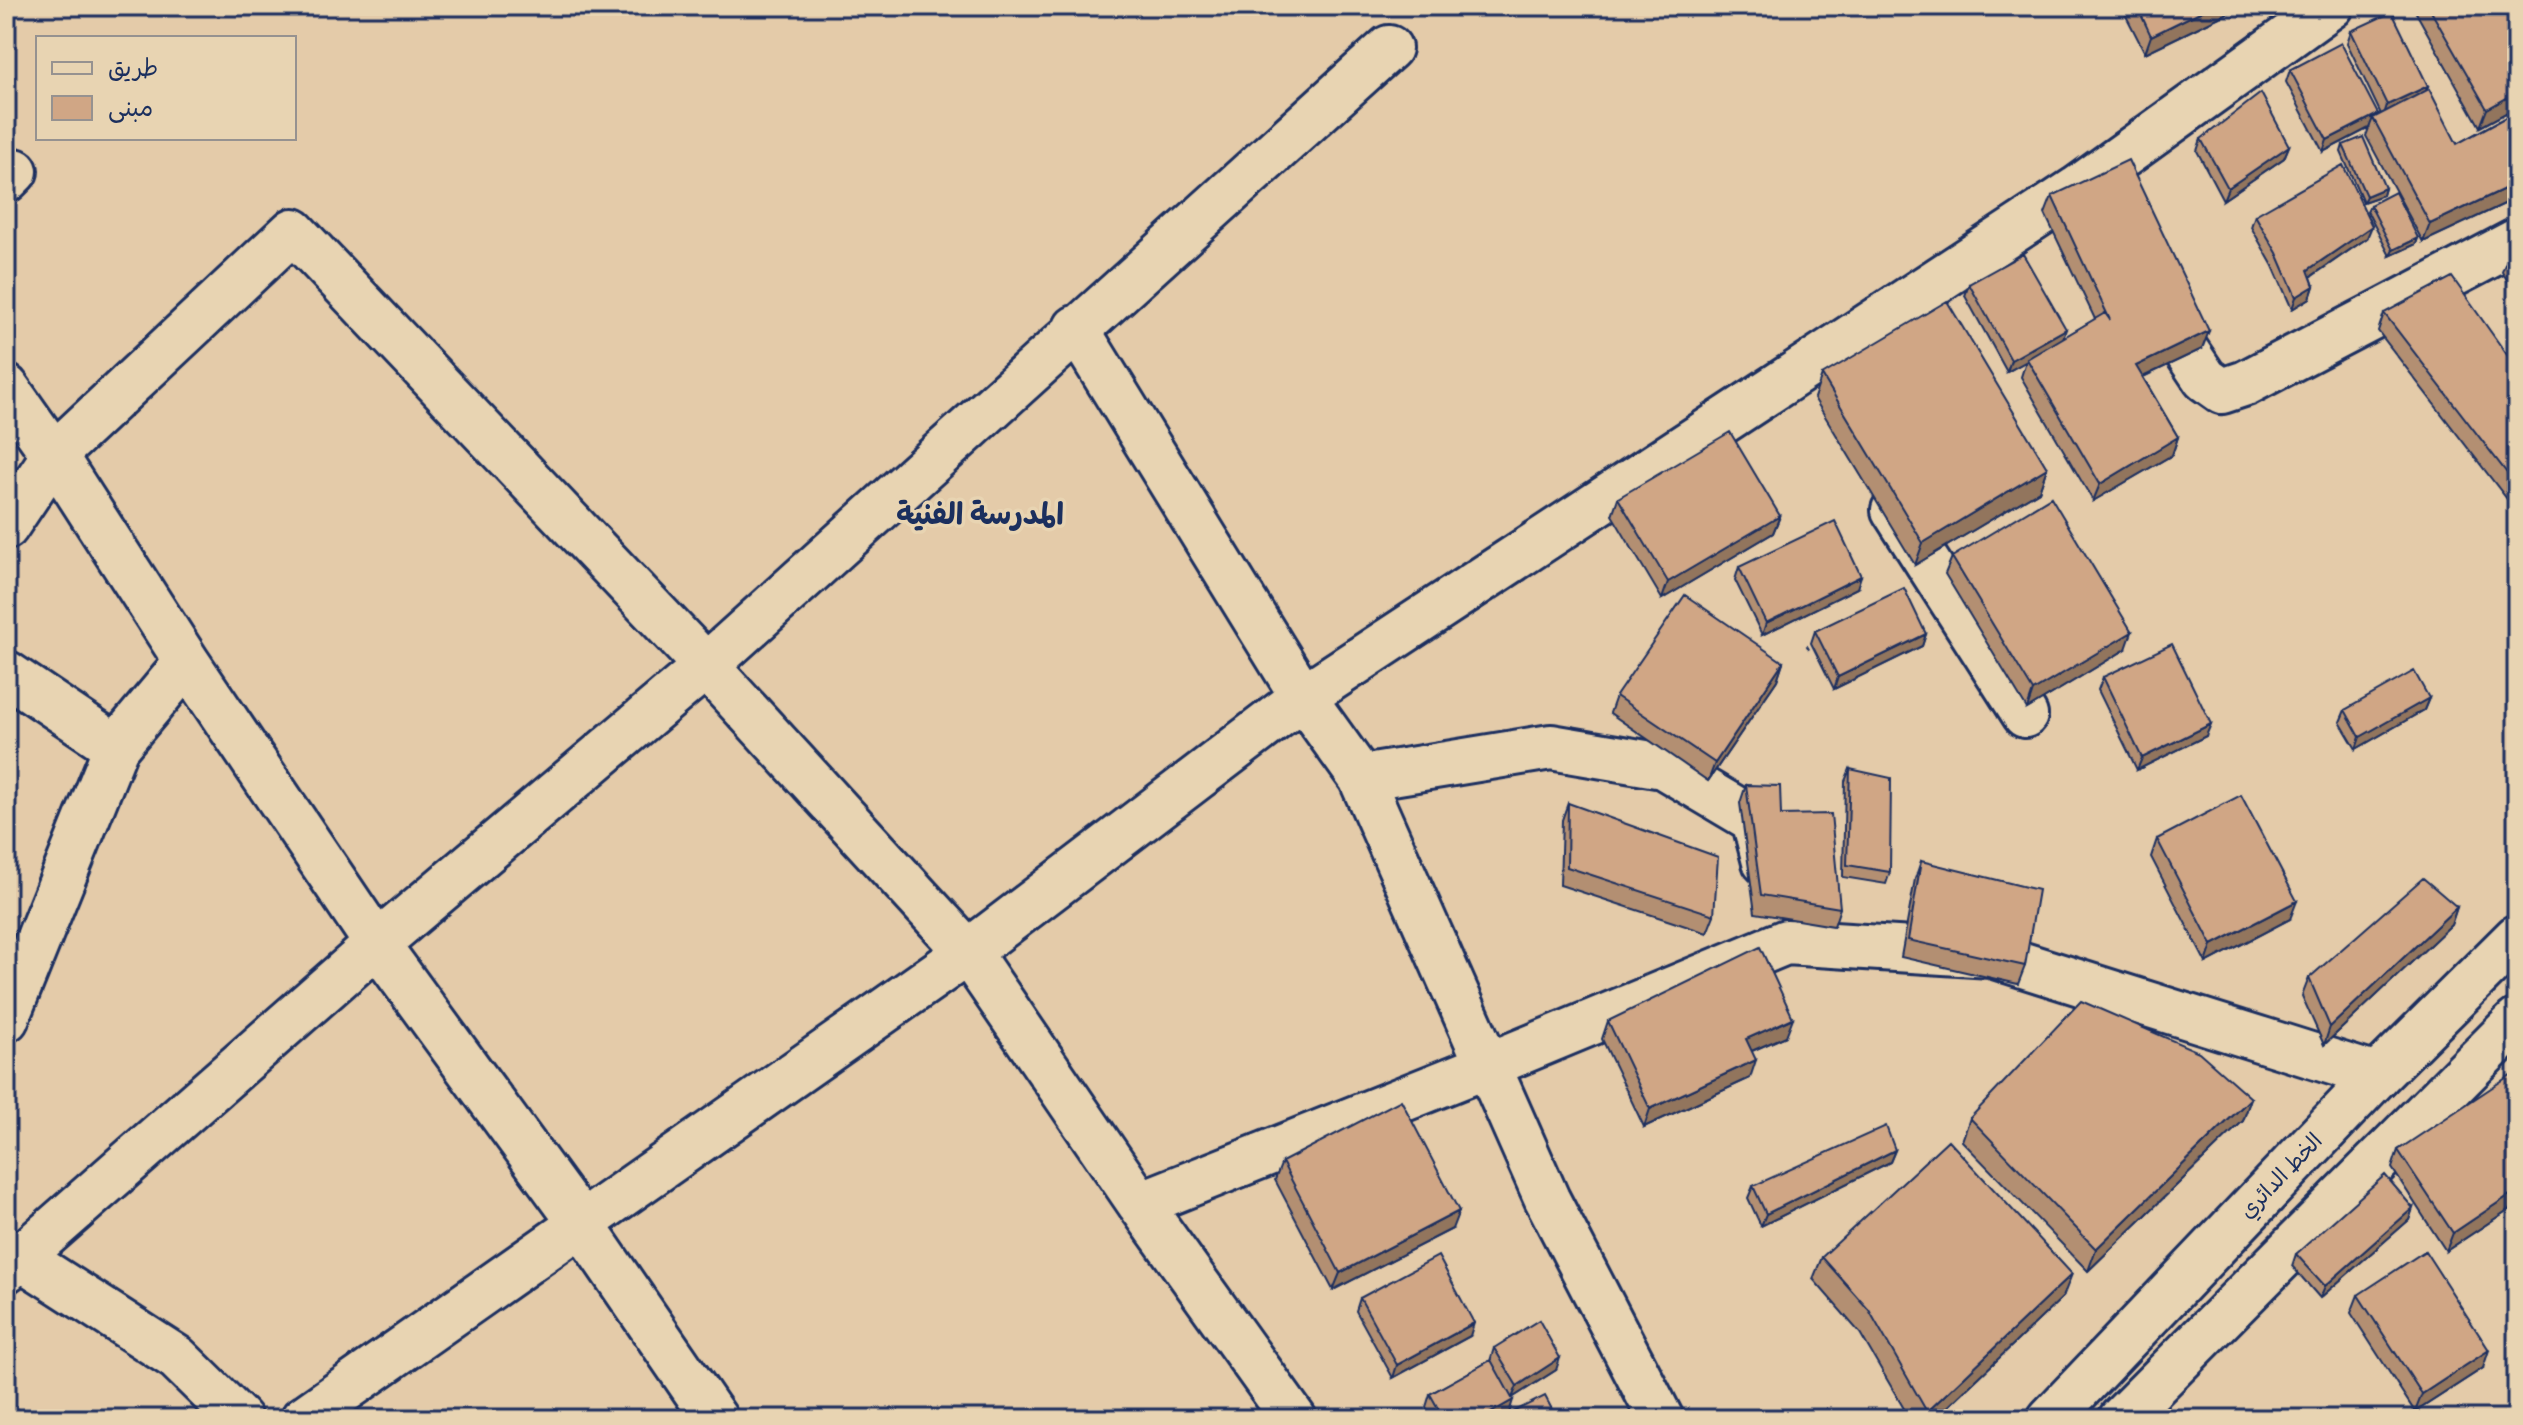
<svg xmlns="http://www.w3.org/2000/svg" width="2523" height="1425" font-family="Pangolin,'Playpen Sans Arabic',sans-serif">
<rect width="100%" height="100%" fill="#e4cba9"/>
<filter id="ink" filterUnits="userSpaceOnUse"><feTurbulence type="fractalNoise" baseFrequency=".0125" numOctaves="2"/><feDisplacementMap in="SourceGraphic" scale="16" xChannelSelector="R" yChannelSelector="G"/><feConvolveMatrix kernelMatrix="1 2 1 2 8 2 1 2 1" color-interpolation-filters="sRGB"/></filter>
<g filter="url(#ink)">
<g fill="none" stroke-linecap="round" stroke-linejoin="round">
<defs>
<path id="minor" d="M6,180L15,171
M2155,304L2205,379L2222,391L2246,383L2517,241
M1076,328L1303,697L1361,778L1547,1199L1661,1419
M6,387L54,455L187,662L377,944L580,1222L715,1419
M1894,510L2025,715
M6,527L54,455L293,231L706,666L968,952L1140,1204L1294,1419
M6,673L116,747
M1361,778L1551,747L1663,766L1754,820L1765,862
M6,1019L116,747L187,662
M1140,1204L1489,1065L1786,942L1991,955L2377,1076
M6,1251L20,1257L177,1358L239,1419
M6,1270L377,944L706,666L1389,48
M303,1419L968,952L1303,697L2077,189L2331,6"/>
<path id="secondary" d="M2050,1419L2377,1076L2517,937
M2121,1419L2517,1021"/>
</defs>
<use href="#minor" stroke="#1b2f5e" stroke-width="50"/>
<use href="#secondary" stroke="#1b2f5e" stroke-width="50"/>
<path stroke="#1b2f5e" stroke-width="5" stroke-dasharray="2 6" stroke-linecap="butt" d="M1807,648L1817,642"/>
<use href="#minor" stroke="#e8d4b2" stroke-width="44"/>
<use href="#secondary" stroke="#e8d4b2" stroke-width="44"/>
</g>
<path fill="#b38f72" stroke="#1b2f5e" stroke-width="2" d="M2121,6H2238V8L2145,53Z
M2414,6H2509L2517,107L2480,127L2414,9Z
M2351,31L2428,86L2426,91L2457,144L2517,111V198L2423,242L2366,136L2369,128L2323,152L2286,82L2290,70L2378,114L2377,116L2381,114L2347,43Z
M2201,139L2289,146L2284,158L2223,200L2197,151Z
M2343,145L2385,188L2383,195L2363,202L2341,152Z
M2052,196L2202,349L2143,377L2178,437L2172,455L2093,501L2021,377L2026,361L2007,372L1965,296L1969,284L2063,338L2095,319L2045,214Z
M2370,205L2418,238L2416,244L2390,256L2367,211Z
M2255,215L2367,238L2311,277L2314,286L2310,298L2292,309L2273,266L2251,227Z
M2517,246V295L2502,272L2511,249Z
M2384,313L2517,369V512L2378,331Z
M1822,375L2047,468L2039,491L1915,565L1814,398Z
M1618,498L1780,516L1773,533L1662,599L1612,515Z
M1952,557L2126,649L2027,709L1945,574Z
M1739,567L1857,588L1762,635L1735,580Z
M1815,631L1926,634L1922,646L1834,689L1811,643Z
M1783,662L1777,680L1708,781L1610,713L1616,696Z
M2103,677L2206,736L2137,770L2098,690Z
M2429,698L2424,710L2356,749L2340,722L2345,710Z
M1850,769L1890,872L1886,884L1843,877L1845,781Z
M1746,785L1781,815L1840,908L1834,926L1755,913L1740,803Z
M1568,803L1714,915L1707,933L1560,885L1562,820Z
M2157,839L2290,919L2206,963L2151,857Z
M1921,861L2025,966L2018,984L1901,957L1915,879Z
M2457,907L2451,925L2324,1045L2302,996L2309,978Z
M1608,1021L1786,1036L1752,1051L1750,1078L1644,1127L1602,1039Z
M2517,1081V1204L2446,1251L2392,1168L2398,1150Z
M2251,1098L2243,1121L2088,1271L1962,1141L1970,1118Z
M1895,1150L1890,1162L1761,1226L1748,1198L1753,1186Z
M1282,1162L1452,1229L1333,1290L1275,1180Z
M2413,1208L2409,1220L2320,1298L2292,1266L2296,1254Z
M1822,1257L2063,1297L1935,1419H1910L1860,1333L1813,1279Z
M2358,1295L2483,1368L2415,1412L2351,1313Z
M1360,1298L1470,1336L1393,1378L1356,1311Z
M1494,1348L1556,1370L1512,1398L1509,1413L1497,1419H1433L1426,1407L1430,1394L1490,1361Z"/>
<path fill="#92745d" stroke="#1b2f5e" stroke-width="2" d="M2212,6H2238V8L2145,53L2151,36Z
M2428,86L2423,98L2383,118L2387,105Z
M2517,92V107L2480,127L2487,109Z
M2378,114L2375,122L2373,118L2369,128L2323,152L2327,140Z
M2289,146L2284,158L2223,200L2228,188Z
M2517,183V198L2423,242L2430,224Z
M2385,188L2383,195L2363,202L2366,196Z
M2372,226L2367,238L2303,282L2308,270Z
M2418,238L2416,244L2390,256L2393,250Z
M2314,286L2310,298L2292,309L2296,297Z
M2066,329L2062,342L2007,372L2011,360Z
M2209,331L2202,349L2130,383L2136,366Z
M2178,437L2172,455L2093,501L2100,484Z
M2047,468L2039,491L1915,565L1923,543Z
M1780,516L1773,533L1662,599L1668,582Z
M1861,576L1857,588L1762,635L1766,623Z
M2132,632L2126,649L2027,709L2033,691Z
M1926,634L1922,646L1834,689L1838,677Z
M1783,662L1777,680L1708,781L1715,763Z
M2429,698L2424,710L2356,749L2360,737Z
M2211,724L2206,736L2137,770L2142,758Z
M2297,901L2290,919L2206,963L2212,945Z
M2457,907L2451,925L2324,1045L2330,1027Z
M1793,1018L1786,1036L1740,1056L1746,1039Z
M1756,1060L1750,1078L1644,1127L1650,1109Z
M2251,1098L2243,1121L2088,1271L2096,1249Z
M1895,1150L1890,1162L1761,1226L1766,1214Z
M2517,1190V1204L2446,1251L2453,1233Z
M2413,1208L2409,1220L2320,1298L2325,1286Z
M1459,1211L1452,1229L1333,1290L1340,1273Z
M2072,1274L2063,1297L1935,1419H1925L1927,1412Z
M1474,1323L1470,1336L1393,1378L1397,1365Z
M2489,1350L2483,1368L2415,1412L2422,1394Z
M1560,1358L1556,1370L1512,1398L1517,1386Z
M1513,1400L1509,1413L1497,1419H1480Z"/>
<path fill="#d0a685" stroke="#1b2f5e" stroke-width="2" d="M2137,6H2212L2151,36Z
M2428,6H2509L2517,19V92L2487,109Z
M2392,12L2428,86L2387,105L2351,31Z
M2341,43L2378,114L2327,140L2290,70Z
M2429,89L2457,144L2517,111V183L2430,224L2373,118Z
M2261,93L2289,146L2228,188L2201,139Z
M2363,137L2385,188L2366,196L2343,145Z
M2128,160L2209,331L2136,366L2178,437L2100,484L2027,359L2105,313L2110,320L2052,196Z
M2343,165L2372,226L2308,270L2314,286L2296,297L2277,253L2255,215Z
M2395,192L2418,238L2393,250L2370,205Z
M2517,246V259L2511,249Z
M2023,254L2066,329L2011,360L1969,284Z
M2452,277L2517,369V486L2384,313Z
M1947,301L2047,468L1923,543L1822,375Z
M1730,432L1780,516L1668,582L1618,498Z
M2051,497L2132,632L2033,691L1952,557Z
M1835,521L1861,576L1766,623L1739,567Z
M1904,588L1926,634L1838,677L1815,631Z
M1685,595L1783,662L1715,763L1616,696Z
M2172,644L2211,724L2142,758L2103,677Z
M2414,671L2429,698L2360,737L2345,710Z
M1850,769L1891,778L1890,872L1847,865Z
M1746,785L1780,786L1781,815L1831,814L1840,908L1761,895Z
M2241,795L2297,901L2212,945L2157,839Z
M1568,803L1718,857L1714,915L1567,867Z
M1921,861L2038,890L2025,966L1908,940Z
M2423,878L2457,907L2330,1027L2309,978Z
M1760,947L1793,1018L1746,1039L1756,1060L1650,1109L1608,1021Z
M2081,1001L2199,1052L2251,1098L2096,1249L1970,1118Z
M2512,1074L2517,1081V1190L2453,1233L2398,1150Z
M1401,1100L1459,1211L1340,1273L1282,1162Z
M1886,1126L1895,1150L1766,1214L1753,1186Z
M1948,1140L2072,1274L1927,1412L1869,1310L1822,1257Z
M2385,1175L2413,1208L2325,1286L2296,1254Z
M2425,1251L2489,1350L2422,1394L2358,1295Z
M1438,1256L1474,1323L1397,1365L1360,1298Z
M1539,1320L1560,1358L1517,1386L1494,1348Z
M1491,1360L1513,1400L1480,1419H1444L1430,1394Z
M1545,1396L1557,1419H1499Z"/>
</g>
<g text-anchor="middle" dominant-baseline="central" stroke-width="7" stroke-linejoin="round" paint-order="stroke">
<g font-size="22" fill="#1b2f5e" stroke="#e8d4b2">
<text transform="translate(2281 1176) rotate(-46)">الخط الدائري</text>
</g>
<g font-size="30" font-weight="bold" fill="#1b2f5e" stroke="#e8d4b2">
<text x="980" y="514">المدرسة الفنية</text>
</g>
</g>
<rect width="2523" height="1425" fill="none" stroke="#e8d4b2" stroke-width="32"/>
<rect x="16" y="16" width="2491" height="1393" fill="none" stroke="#1b2f5e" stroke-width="3" filter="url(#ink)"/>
<rect x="36" y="36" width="260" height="104" fill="#e8d4b2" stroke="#969290" stroke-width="2"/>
<rect x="52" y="62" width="40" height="12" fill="#e8d4b2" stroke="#969290" stroke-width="2"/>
<text x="108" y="76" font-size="24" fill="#1b2f5e">طريق</text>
<rect x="52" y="96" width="40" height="24" fill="#d0a685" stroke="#969290" stroke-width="2"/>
<text x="108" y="116" font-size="24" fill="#1b2f5e">مبنى</text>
</svg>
